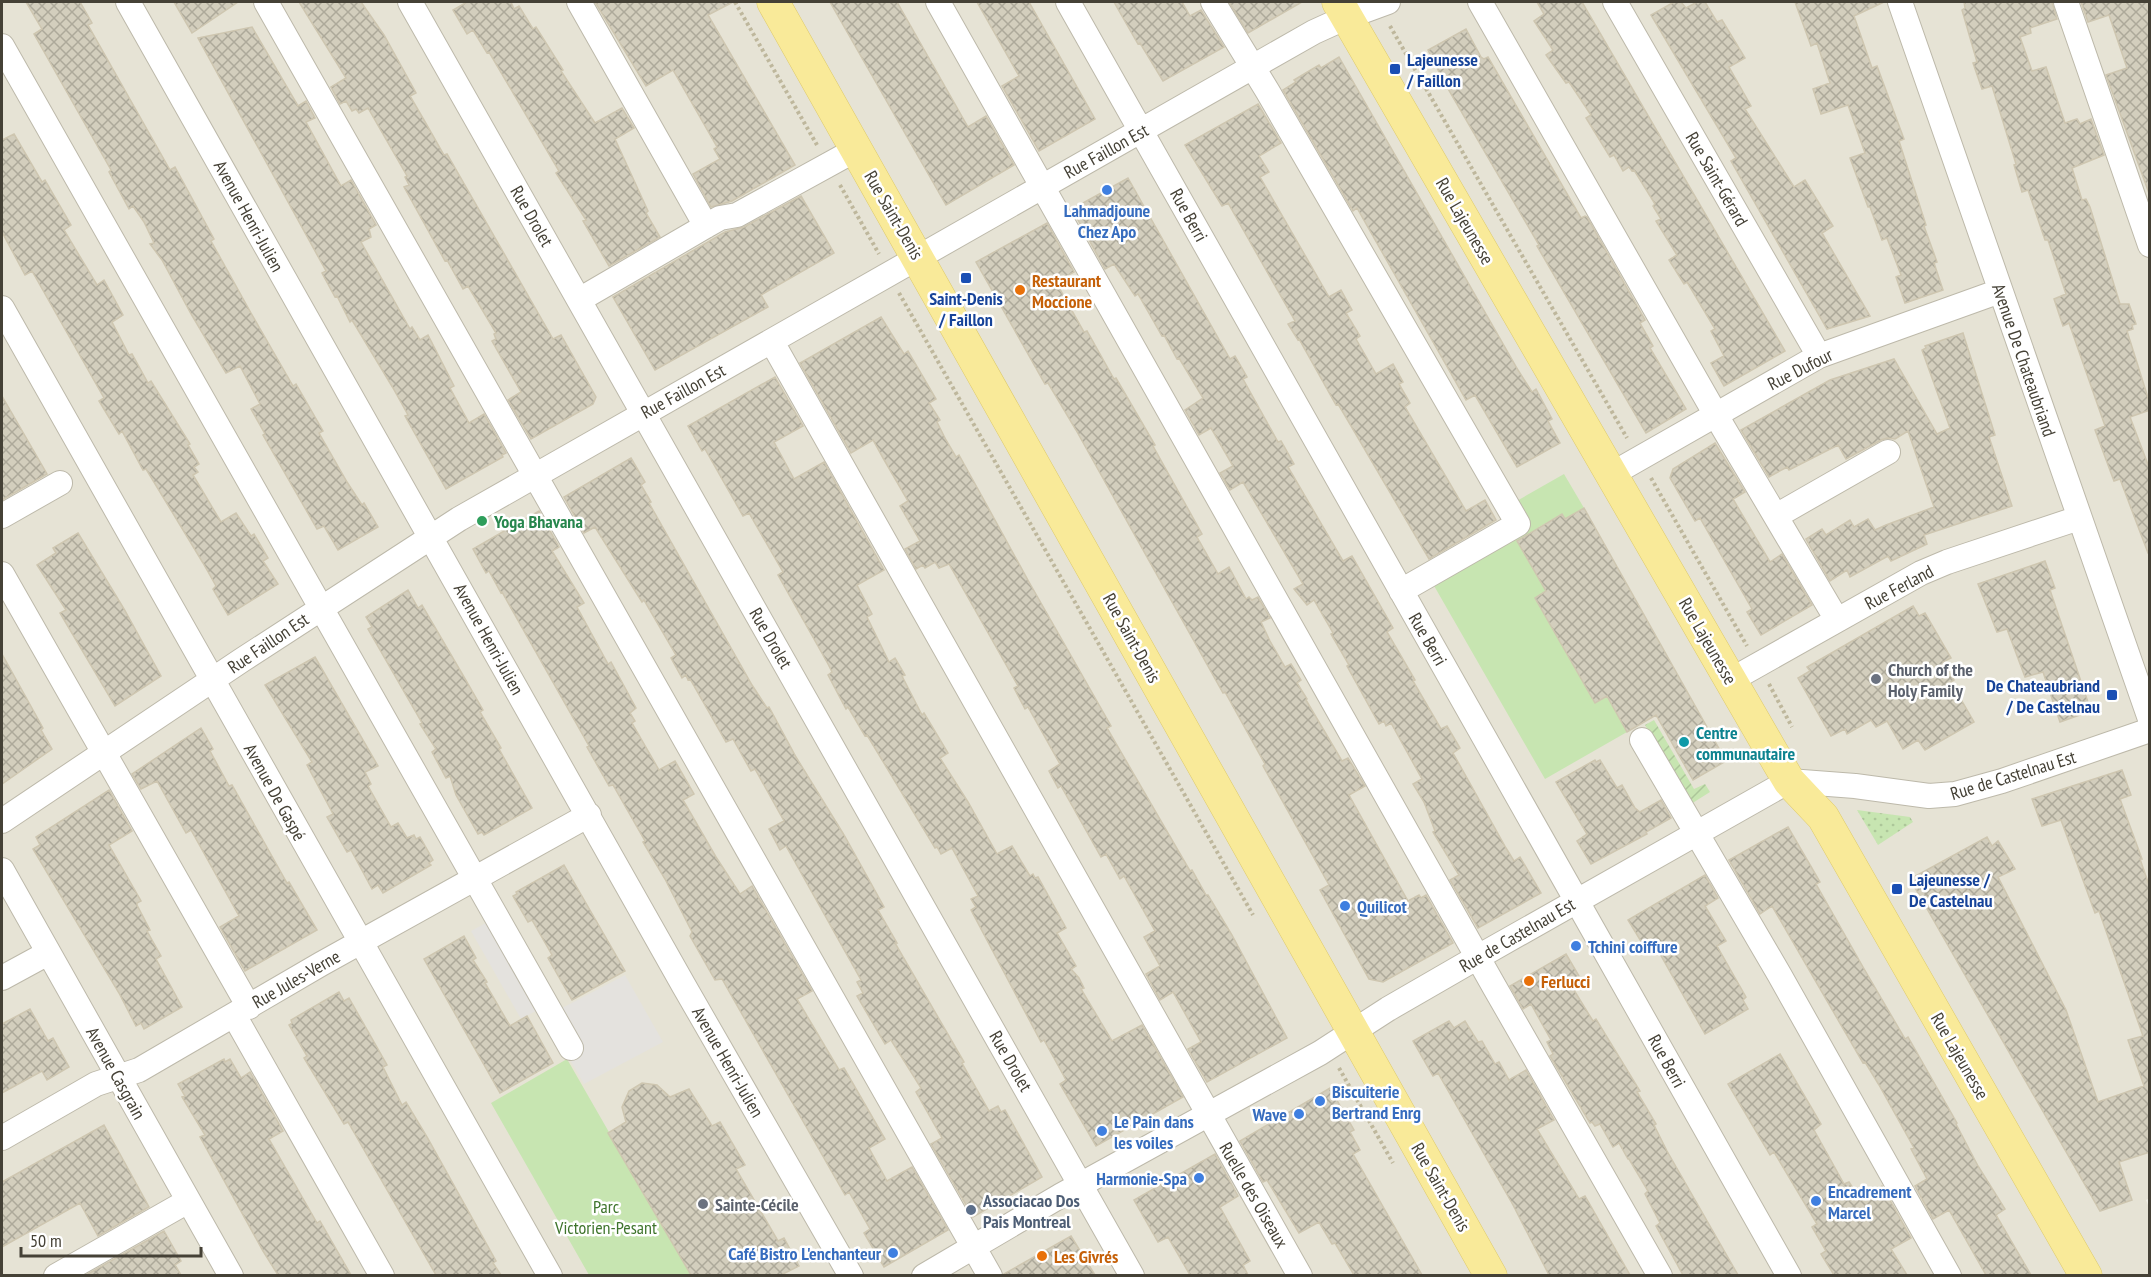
<svg xmlns="http://www.w3.org/2000/svg" width="2151" height="1277" font-family="'PT Sans Narrow',sans-serif">
<defs>
<pattern id="grass-dots" width="8" height="8" patternUnits="userSpaceOnUse" patternTransform="scale(1.5)"><rect width="8" height="8" fill="#c7e5b1"/><path d="M2 2h.1M6 6h.1" fill="none" stroke="#acc699" stroke-width="1.8" stroke-linecap="round"/></pattern>
<pattern id="garden-furrows" width="10" height="10" patternUnits="userSpaceOnUse" patternTransform="scale(1.5)"><rect width="10" height="10" fill="#c7e5b1"/><path d="M-1 1l2-2M0 10L10 0M9 11l2-2" fill="none" stroke="#acc699"/></pattern>
<pattern id="building-cross-hatch" width="8" height="8" patternUnits="userSpaceOnUse" patternTransform="scale(1.5)"><rect width="8" height="8" fill="#d3cebd"/><path d="M0 0l8 8M0 8l8-8" fill="none" stroke="#ada99a"/></pattern>
</defs>
<rect width="100%" height="100%" fill="#f2f0e7"/>
<path fill="#e6e3d5" d="M2,2H2149L2150,1198L2146,1200L2150,1210L2149,1275L2,1276Z"/>
<path fill="url(#grass-dots)" d="M1857,810L1910,817L1913,822L1878,845Z"/>
<path fill="#c7e5b1" d="M1564,474L1584,508L1565,519L1562,514L1539,527L1543,535L1546,591L1535,598L1595,703L1607,696L1627,732L1545,779L1433,584L1530,528L1515,502Z
M567,1059L691,1275H589L491,1103Z"/>
<path fill="url(#garden-furrows)" d="M1654,720L1694,789L1705,784L1710,792L1691,804L1645,725Z"/>
<path fill="#e4e2de" d="M497,917L547,1005L521,1019L471,931Z
M625,975L663,1042L584,1084L545,1017Z"/>
<path fill="url(#building-cross-hatch)" stroke="#cec6b0" stroke-width="1.5" d="M26,2H80L92,23L88,25L170,170L175,167L214,239L211,241L251,313L293,386L296,384L323,431L319,433L347,482L362,505L364,503L378,527L338,550L324,526L317,529L263,435L265,434L251,409L260,404L240,366L226,373L191,314L162,260L150,244L154,243L144,222L133,206L129,209L109,172L111,170L34,34L42,29Z
M174,2H238L192,33Z
M299,2H361L384,35L416,93L410,96L424,120L444,155L447,154L553,339L561,335L596,397L593,404L531,439L508,400L521,392L492,341L496,339L494,334L496,333L468,286L463,289L447,260L445,261L404,187L409,185L405,177L407,176L368,108L359,113L356,109L352,111L346,101L340,104L331,87L346,78Z
M467,2H511L514,9L519,6L533,29L536,27L563,70L561,71L595,123L622,108L634,128L615,139L648,211L646,213L660,237L609,266L583,221L586,220L556,173L559,171L489,52L487,53L473,30L467,34L453,10Z
M595,2H733L708,15L795,165L732,201L711,207L693,174L720,159L714,149L717,147L673,70L646,86Z
M830,2H897L968,127L986,116L1014,165L946,205Z
M977,2H1029L1095,119L1039,151L1002,86L1019,76Z
M1114,2H1182L1190,16L1201,10L1224,47L1163,81L1140,43L1138,44Z
M1229,2H1302L1248,33Z
M1537,2H1582L1785,351L1724,386L1711,363L1724,356L1711,331L1715,329L1687,282L1684,284L1669,260L1677,255L1656,221L1661,219L1653,206L1655,204L1634,170L1632,171L1629,167L1623,171L1614,155L1610,157L1586,118L1591,115L1569,82L1566,83L1546,55L1553,50L1534,21L1544,14Z
M1674,2H1681L1686,8L1697,2H1705L1717,22L1722,20L1745,58L1729,67L1751,106L1745,109L1794,187L1805,180L1833,226L1822,233L1870,316L1827,329L1731,161L1736,158L1651,15Z
M1795,2H1884L1854,16L1872,68L1877,66L1904,139L1899,141L1926,225L1924,226L1937,262L1934,263L1943,290L1905,303L1896,277L1901,275L1887,238L1882,240L1870,207H1868L1850,158L1865,153L1848,105L1821,114L1813,89L1830,83L1817,43L1811,46Z
M1964,2H2052L2057,19L2030,28L2031,33L2020,37L2032,71L2046,67L2065,123L2077,119L2080,124L2091,119L2104,155L2072,168L2082,200L2086,199L2090,207L2120,304H2129L2136,324L2132,325L2133,329L2127,331L2150,404V410L2130,417L2150,470V552L2148,553L2120,479L2114,481L2095,430L2105,426L2069,323L2063,326L2054,299L2066,294L2048,240H2045L2028,190L2022,192L2014,165L2016,164L1992,86L1982,89L1973,63L1977,62L1962,10L1965,8Z
M2081,2H2150V196L2106,75L2127,68L2109,15L2088,22Z
M252,27L298,106L306,101L315,118L306,122L341,186L351,180L376,225L369,229L371,237L361,242L410,329L412,327L420,340L428,335L454,386L450,388L469,423L484,414L506,453L502,455L503,457L446,489L405,416L408,415L393,388L352,320L350,322L337,296L335,297L322,273L326,271L198,38Z
M1466,29L1481,57L1484,59L1488,57L1581,218L1585,216L1587,217L1645,320L1640,323L1653,346L1650,348L1686,409L1646,433L1537,246L1539,245L1444,82L1428,50Z
M1339,57L1518,370L1532,392L1536,389L1552,419L1548,421L1560,443L1517,467L1475,395L1466,400L1357,208L1353,211L1283,90L1296,82L1294,80L1319,65L1321,68Z
M1258,104L1281,143L1259,156L1269,172L1260,177L1329,297L1341,290L1352,310L1346,313L1360,336L1356,339L1376,374L1393,364L1403,382L1399,384L1410,403L1405,407L1466,511L1485,500L1496,520L1429,559L1344,414L1338,404L1336,405L1299,339L1298,340L1288,324L1295,321L1228,203L1222,206L1185,145Z
M14,134L42,182L45,180L71,225L64,230L97,285L104,280L123,315L112,322L129,355L132,354L148,383L151,381L190,444L188,445L199,464L194,467L198,472L193,475L221,522L236,513L251,536L254,534L268,558L263,561L278,584L228,615L213,589L216,586L203,563L146,469L143,470L122,431L119,434L99,401L104,398L32,271L25,275L2,232V140Z
M1128,178L1230,359L1235,356L1247,377L1243,379L1278,442L1281,441L1294,464L1288,467L1343,561L1352,556L1393,628L1387,632L1415,680L1413,681L1441,729L1447,726L1460,748L1453,753L1506,848L1514,861L1520,857L1541,893L1478,928L1450,880L1459,875L1433,832L1435,831L1424,802L1413,784L1422,779L1391,723L1386,726L1384,721L1379,724L1347,666L1349,665L1331,634L1333,633L1314,600L1307,605L1294,589L1303,584L1243,482L1230,490L1220,473L1233,466L1211,428L1199,435L1185,410L1203,398L1179,358L1177,359L1164,335L1162,336L1138,294L1135,296L1114,264L1105,269L1072,209Z
M801,196L834,253L761,295L768,307L655,370L613,297L725,232L744,227Z
M1047,223L1074,272L1056,282L1084,332L1087,331L1114,379L1116,378L1155,445L1153,446L1202,534L1197,537L1218,574L1229,567L1246,599L1249,597L1252,600L1258,597L1270,618L1261,622L1270,641L1285,667L1291,664L1301,680L1297,683L1307,699L1306,700L1342,761L1348,758L1365,786L1349,795L1408,901L1419,895L1421,898L1426,895L1453,943L1383,982L1369,979L1320,890L1329,885L1263,766L1265,764L1225,692L1223,693L1076,430L1048,383L1045,384L976,262Z
M881,317L904,354L908,351L936,399L929,403L940,420L937,422L946,440L956,457L959,455L979,491L1029,582L1111,726L1107,728L1190,871L1192,870L1206,895H1208L1232,935L1287,1038L1207,1082L1188,1049L1201,1042L1173,992L1160,1000L1146,974L1160,966L1144,937L1155,931L1124,876L1120,879L1106,854L1101,857L1061,786L1058,788L1049,771L1060,764L1028,707L1025,709L1014,688L1018,686L987,631L949,564L939,568L935,562L925,568L923,565L916,569L905,549L920,541L900,506L908,501L883,458L873,440L851,453L800,363Z
M1963,333L1995,435L1989,437L2012,506L1924,535L1927,544L1891,561L1888,556L1850,577L1847,570L1830,581L1806,539L1822,529L1826,535L1850,520L1854,527L1868,519L1875,530L1886,525L1934,507L1908,431L1895,439L1887,438L1881,440L1846,459L1838,445L1789,470L1787,467L1769,477L1741,430L1830,380L1894,359L1937,434L1950,428L1922,350L1926,348L1925,346Z
M775,377L803,426L774,442L794,479L824,462L884,570L857,585L872,614L867,617L889,662L895,658L905,675L902,676L922,715L924,713L948,753L940,758L968,802L997,854L1012,846L1030,876L1033,874L1035,878L1038,877L1066,928L1057,933L1076,966L1071,969L1079,978L1084,988L1081,989L1112,1041L1142,1025L1183,1097L1096,1146L1060,1084L1066,1080L1044,1040L1041,1042L971,910L976,907L971,899L978,896L952,848L941,854L937,847L935,848L867,735L865,736L848,707L846,709L828,675L832,672L828,664L778,575L783,572L749,513L743,516L705,449L702,451L688,426Z
M2,396L47,474L2,500Z
M1715,443L1745,492L1733,499L1770,562L1782,554L1812,605L1761,635L1747,612L1752,609L1700,518L1695,521L1670,478L1673,469Z
M631,458L645,482L641,485L651,502L649,503L752,685L767,708L769,707L796,757L844,835L884,907L878,910L897,943H895L964,1062L962,1063L989,1111L998,1106L1001,1112L1005,1110L1042,1177L973,1217L931,1144L942,1138L916,1092L921,1088L891,1040L885,1044L857,996L863,993L857,982L861,980L786,846L780,850L769,829L784,821L755,769L751,771L733,739L726,742L690,679L688,680L686,675L682,678L671,658L676,655L644,600L642,602L595,527L584,533L564,497Z
M1584,508L1726,761L1693,780L1656,715L1627,732L1607,696L1595,703L1535,598L1546,591L1517,541L1562,514L1565,519Z
M539,511L559,547L552,551L584,603L577,607L608,664L611,662L636,708L630,713L635,721L632,723L659,770L675,761L694,794L683,800L716,857L740,894L752,886L812,991L797,999L839,1070L844,1068L885,1139L869,1148L887,1181L912,1167L948,1230L884,1267L864,1233L870,1229L849,1192L845,1195L722,979L715,980L690,936L692,932L665,879L643,842L645,841L613,785L609,786L592,756L587,747L589,746L502,592L501,593L489,571L486,573L473,549Z
M78,533L124,609L161,676L115,706L60,613L66,610L37,565L56,553L53,548Z
M2045,561L2055,588L2050,590L2091,711L2060,722L2043,672L2025,677L2007,629L1997,632L1978,584Z
M408,590L418,608L422,605L464,677L483,710L480,712L501,748L499,749L532,808L484,835L482,832L478,834L465,811L456,795L450,776L446,778L432,752L436,749L420,724L422,723L368,629L372,627L366,617Z
M1913,606L1919,616L1925,613L1951,658L1943,662L1954,680L1951,682L1974,722L1925,750L1918,740L1903,749L1887,721L1876,727L1871,720L1847,734L1845,729L1831,736L1798,678L1810,671L1807,667Z
M2,654L43,728L41,730L52,749L2,784Z
M315,657L378,766L365,772L371,784L368,786L391,827L398,823L407,838L414,835L416,839L420,837L433,860L429,863L431,865L383,893L378,885L372,889L351,850L347,852L327,817L333,814L307,765L312,762L265,685Z
M201,728L213,749L210,751L229,786L232,785L287,883L289,882L317,930L245,971L220,927L239,916L191,830L186,833L157,781L141,789L132,774Z
M1595,760L1596,762L1600,760L1617,788L1622,785L1635,808L1640,812L1661,800L1671,818L1646,832L1647,834L1591,864L1577,841L1587,834L1556,782Z
M2122,770L2131,795L2120,799L2142,859H2140L2150,888V1152L2119,1162L2132,1200L2100,1211L1910,879L1987,837L1992,846L1998,841L2015,869L1998,877L2066,1010L2098,1102L2144,1086L2128,1040L2143,1036L2099,911L2095,913L2061,820L2042,826L2032,799Z
M109,790L132,831L109,845L141,901L137,903V905L150,930L147,931L161,956L156,959L182,1007L144,1029L141,1023L136,1026L119,993L33,849L40,845L36,837Z
M1788,827L1820,882L1816,884L1863,967L1905,1039L1908,1037L1957,1123L1956,1124L1978,1166L2005,1209L1996,1215L2031,1275H1986L1949,1210L1933,1219L1915,1186L1927,1179L1911,1149L1914,1148L1879,1085L1865,1062L1863,1063L1772,906L1760,914L1729,860Z
M564,865L625,971L572,1000L548,958L552,955L532,920L528,922L513,896L517,894L516,892Z
M1705,875L1718,898L1705,906L1726,941L1717,946L1746,997L1743,1000L1748,1009L1705,1034L1651,938L1642,943L1628,920Z
M464,936L476,958L473,960L487,982L485,983L510,1026L527,1016L553,1063L500,1093L424,959Z
M1566,954L1579,976L1569,982L1593,1021L1596,1019L1640,1091L1637,1092L1656,1124L1654,1125L1667,1151L1738,1275H1683L1656,1226L1660,1223L1645,1194L1648,1191L1629,1159H1628L1619,1143L1613,1147L1600,1124L1595,1126L1592,1122L1590,1123L1550,1056L1553,1054L1547,1042L1551,1040L1531,1004L1523,1009L1510,986Z
M339,992L344,1001L349,998L387,1065L383,1067L402,1105L406,1102L427,1137L496,1261L493,1263L501,1275H436L348,1122L344,1124L304,1058L307,1056L289,1025L292,1023L291,1020Z
M30,1009L48,1041L53,1038L69,1067L47,1080L42,1071L2,1093V1024Z
M1449,1021L1454,1028L1465,1021L1478,1042L1482,1041L1495,1064L1499,1062L1509,1080L1526,1070L1554,1120L1537,1129L1579,1199L1585,1196L1630,1275H1549L1513,1205L1438,1073L1433,1076L1413,1041Z
M1780,1054L1821,1124L1814,1130L1844,1184L1849,1182L1860,1199L1882,1186L1911,1238L1891,1249L1907,1275H1834L1821,1254L1826,1251L1812,1227L1817,1224L1774,1152L1770,1155L1728,1084Z
M224,1059L225,1062L230,1059L241,1078L250,1072L283,1131L269,1139L317,1223L320,1221L351,1275H278L263,1251L200,1137L205,1135L182,1097L185,1096L178,1084Z
M642,1083L657,1085L670,1097L689,1089L712,1126L720,1122L745,1165L736,1169L778,1241L784,1238L799,1266L781,1275H691L608,1133L626,1122L622,1107L629,1091Z
M1330,1088L1354,1130L1350,1132L1360,1150L1353,1154L1422,1275H1354L1335,1243L1332,1244L1319,1222L1299,1233L1267,1180L1263,1182L1240,1141Z
M104,1125L149,1207L98,1236L80,1203L2,1247V1182Z
M1215,1154L1238,1196L1220,1207L1250,1261L1243,1265L1248,1275H1190L1168,1237L1158,1242L1134,1200Z
M164,1231L181,1261L175,1265L181,1275H86Z
M1071,1236L1095,1275H1004V1274Z"/>
<g fill="none" stroke-linecap="round" stroke-linejoin="round">
<defs>
<path id="minor" d="M128,2L684,986L851,1276
M266,2L990,1276
M410,2L1132,1276
M579,2L706,226
M938,2L1495,988L1660,1276
M1068,2L1789,1276
M1213,2L1268,92L1518,524L1401,591
M1480,2L1724,429L1837,620
M1615,2L1819,356
M1900,2L2150,719
M2066,2L2150,245
M2,46L571,1048
M579,300L706,226L720,218L737,215L857,149
M2,308L550,1276
M772,342L1300,1276
M1612,474L1819,356L2000,291
M2,516L60,483
M1776,516L1888,452
M2,574L249,1007
M1731,680L1921,573L1947,562L2079,518
M1642,740L1779,974L1949,1276
M2,821L242,660L459,519L1314,32L1347,17L1388,2
M2,870L231,1276
M2,978L48,953
M234,1015L382,1276
M2,1138L96,1084L139,1070L321,964L589,815
M56,1276L188,1201
M924,1276L1060,1196L1320,1053L1388,1009L1478,957L1789,781L1855,786L1929,796L1955,794L2002,781L2150,730"/>
<path id="major" d="M773,2L1491,1276
M1338,2L1779,764L1789,781L1823,817L2086,1276"/>
</defs>
<use href="#minor" stroke="#bdb9aa" stroke-width="26"/>
<use href="#major" stroke="#deca6a" stroke-width="33"/>
<path stroke="#beb79c" stroke-width="4" stroke-dasharray="3 3" stroke-linecap="butt" d="M735,2L817,145
M1390,26L1627,438
M840,185L879,254
M899,293L1253,915
M1651,478L1747,646
M1769,684L1792,727
M1339,1068L1393,1163"/>
<use href="#minor" stroke="#fff" stroke-width="24"/>
<use href="#major" stroke="#f9ea99" stroke-width="32"/>
</g>
<g fill="#1a4fb4" stroke="#fff" stroke-width="2">
<rect x="1389" y="63" width="12" height="12" rx="3"/>
<rect x="960" y="272" width="12" height="12" rx="3"/>
<rect x="2106" y="689" width="12" height="12" rx="3"/>
<rect x="1891" y="883" width="12" height="12" rx="3"/>
</g>
<g fill="#3f7fe0" stroke="#fff" stroke-width="2">
<circle cx="1107" cy="190" r="6"/>
<circle cx="1345" cy="906" r="6"/>
<circle cx="1576" cy="946" r="6"/>
<circle cx="1320" cy="1101" r="6"/>
<circle cx="1299" cy="1114" r="6"/>
<circle cx="1102" cy="1131" r="6"/>
<circle cx="1199" cy="1178" r="6"/>
<circle cx="1816" cy="1201" r="6"/>
<circle cx="893" cy="1253" r="6"/>
</g>
<g fill="#e8710a" stroke="#fff" stroke-width="2">
<circle cx="1020" cy="290" r="6"/>
<circle cx="1529" cy="981" r="6"/>
<circle cx="1042" cy="1256" r="6"/>
</g>
<circle fill="#2e9e5b" stroke="#fff" stroke-width="2" cx="482" cy="521" r="6"/>
<g fill="#6b7280" stroke="#fff" stroke-width="2">
<circle cx="1876" cy="679" r="6"/>
<circle cx="703" cy="1204" r="6"/>
</g>
<circle fill="#0f9aa8" stroke="#fff" stroke-width="2" cx="1684" cy="742" r="6"/>
<circle fill="#5c6f8a" stroke="#fff" stroke-width="2" cx="971" cy="1210" r="6"/>
<g text-anchor="middle" dominant-baseline="central" stroke-width="5" stroke-linejoin="round" paint-order="stroke">
<g font-size="18" font-weight="bold" fill="#164399" stroke="#fff" text-anchor="start">
<text x="1407" y="59">Lajeunesse<tspan x="1407" dy="21">/ Faillon</tspan></text>
<text x="966" y="298" text-anchor="middle">Saint-Denis<tspan x="966" dy="21">/ Faillon</tspan></text>
<text x="2100" y="685" text-anchor="end">De Chateaubriand<tspan x="2100" dy="21">/ De Castelnau</tspan></text>
<text x="1909" y="879">Lajeunesse /<tspan x="1909" dy="21">De Castelnau</tspan></text>
</g>
<g font-size="18" fill="#454136" stroke="#fff">
<text transform="translate(1106 151) rotate(-29)">Rue Faillon Est</text>
<text transform="translate(1717 179) rotate(60)">Rue Saint-Gérard</text>
<text transform="translate(894 215) rotate(60)">Rue Saint-Denis</text>
<text transform="translate(1189 215) rotate(61)">Rue Berri</text>
<text transform="translate(249 216) rotate(61)">Avenue Henri-Julien</text>
<text transform="translate(532 216) rotate(60)">Rue Drolet</text>
<text transform="translate(1465 221) rotate(60)">Rue Lajeunesse</text>
<text transform="translate(2024 360) rotate(71)">Avenue De Chateaubriand</text>
<text transform="translate(1800 369) rotate(-27)">Rue Dufour</text>
<text transform="translate(683 391) rotate(-29)">Rue Faillon Est</text>
<text transform="translate(1899 587) rotate(-28)">Rue Ferland</text>
<text transform="translate(771 638) rotate(60)">Rue Drolet</text>
<text transform="translate(1132 638) rotate(61)">Rue Saint-Denis</text>
<text transform="translate(489 639) rotate(61)">Avenue Henri-Julien</text>
<text transform="translate(1428 639) rotate(60)">Rue Berri</text>
<text transform="translate(1708 641) rotate(60)">Rue Lajeunesse</text>
<text transform="translate(268 643) rotate(-34)">Rue Faillon Est</text>
<text transform="translate(2013 775) rotate(-17)">Rue de Castelnau Est</text>
<text transform="translate(275 792) rotate(61)">Avenue De Gaspé</text>
<text transform="translate(1517 935) rotate(-30)">Rue de Castelnau Est</text>
<text transform="translate(296 979) rotate(-30)">Rue Jules-Verne</text>
<text transform="translate(1960 1056) rotate(60)">Rue Lajeunesse</text>
<text transform="translate(1011 1061) rotate(60)">Rue Drolet</text>
<text transform="translate(1667 1061) rotate(61)">Rue Berri</text>
<text transform="translate(728 1062) rotate(60)">Avenue Henri-Julien</text>
<text transform="translate(116 1073) rotate(61)">Avenue Casgrain</text>
<text transform="translate(1441 1187) rotate(60)">Rue Saint-Denis</text>
<text transform="translate(1254 1195) rotate(60)">Ruelle des Oiseaux</text>
</g>
<g font-size="18" font-weight="bold" fill="#366cbe" stroke="#fff" text-anchor="start">
<text x="1107" y="210" text-anchor="middle">Lahmadjoune<tspan x="1107" dy="21">Chez Apo</tspan></text>
<text x="1357" y="906">Quilicot</text>
<text x="1588" y="946">Tchini coiffure</text>
<text x="1332" y="1091">Biscuiterie<tspan x="1332" dy="21">Bertrand Enrg</tspan></text>
<text x="1287" y="1114" text-anchor="end">Wave</text>
<text x="1114" y="1121">Le Pain dans<tspan x="1114" dy="21">les voiles</tspan></text>
<text x="1187" y="1178" text-anchor="end">Harmonie-Spa</text>
<text x="1828" y="1191">Encadrement<tspan x="1828" dy="21">Marcel</tspan></text>
<text x="881" y="1253" text-anchor="end">Café Bistro L'enchanteur</text>
</g>
<g font-size="18" font-weight="bold" fill="#c56008" stroke="#fff" text-anchor="start">
<text x="1032" y="280">Restaurant<tspan x="1032" dy="21">Moccione</tspan></text>
<text x="1541" y="981">Ferlucci</text>
<text x="1054" y="1256">Les Givrés</text>
</g>
<g font-size="18" font-weight="bold" fill="#27864d" stroke="#fff" text-anchor="start">
<text x="494" y="521">Yoga Bhavana</text>
</g>
<g font-size="18" font-weight="bold" fill="#5b616d" stroke="#fff" text-anchor="start">
<text x="1888" y="669">Church of the<tspan x="1888" dy="21">Holy Family</tspan></text>
<text x="715" y="1204">Sainte-Cécile</text>
</g>
<g font-size="18" font-weight="bold" fill="#0d838f" stroke="#fff" text-anchor="start">
<text x="1696" y="732">Centre<tspan x="1696" dy="21">communautaire</tspan></text>
</g>
<g font-size="18" font-weight="bold" fill="#4e5e75" stroke="#fff" text-anchor="start">
<text x="983" y="1200">Associacao Dos<tspan x="983" dy="21">Pais Montreal</tspan></text>
</g>
<g font-size="18" fill="#3e742c" stroke="#fff">
<text x="606" y="1206">Parc<tspan x="606" dy="21">Victorien-Pesant</tspan></text>
</g>
</g>
<rect width="2151" height="1277" fill="none" stroke="#454136" stroke-width="6"/>
<path d="M21 1247v9h180v-9" fill="none" stroke="#454136" stroke-width="3"/>
<text x="30" y="1247" font-size="18" fill="#454136" stroke="#ffffff" stroke-width="4.5" paint-order="stroke">50 m</text>
</svg>
